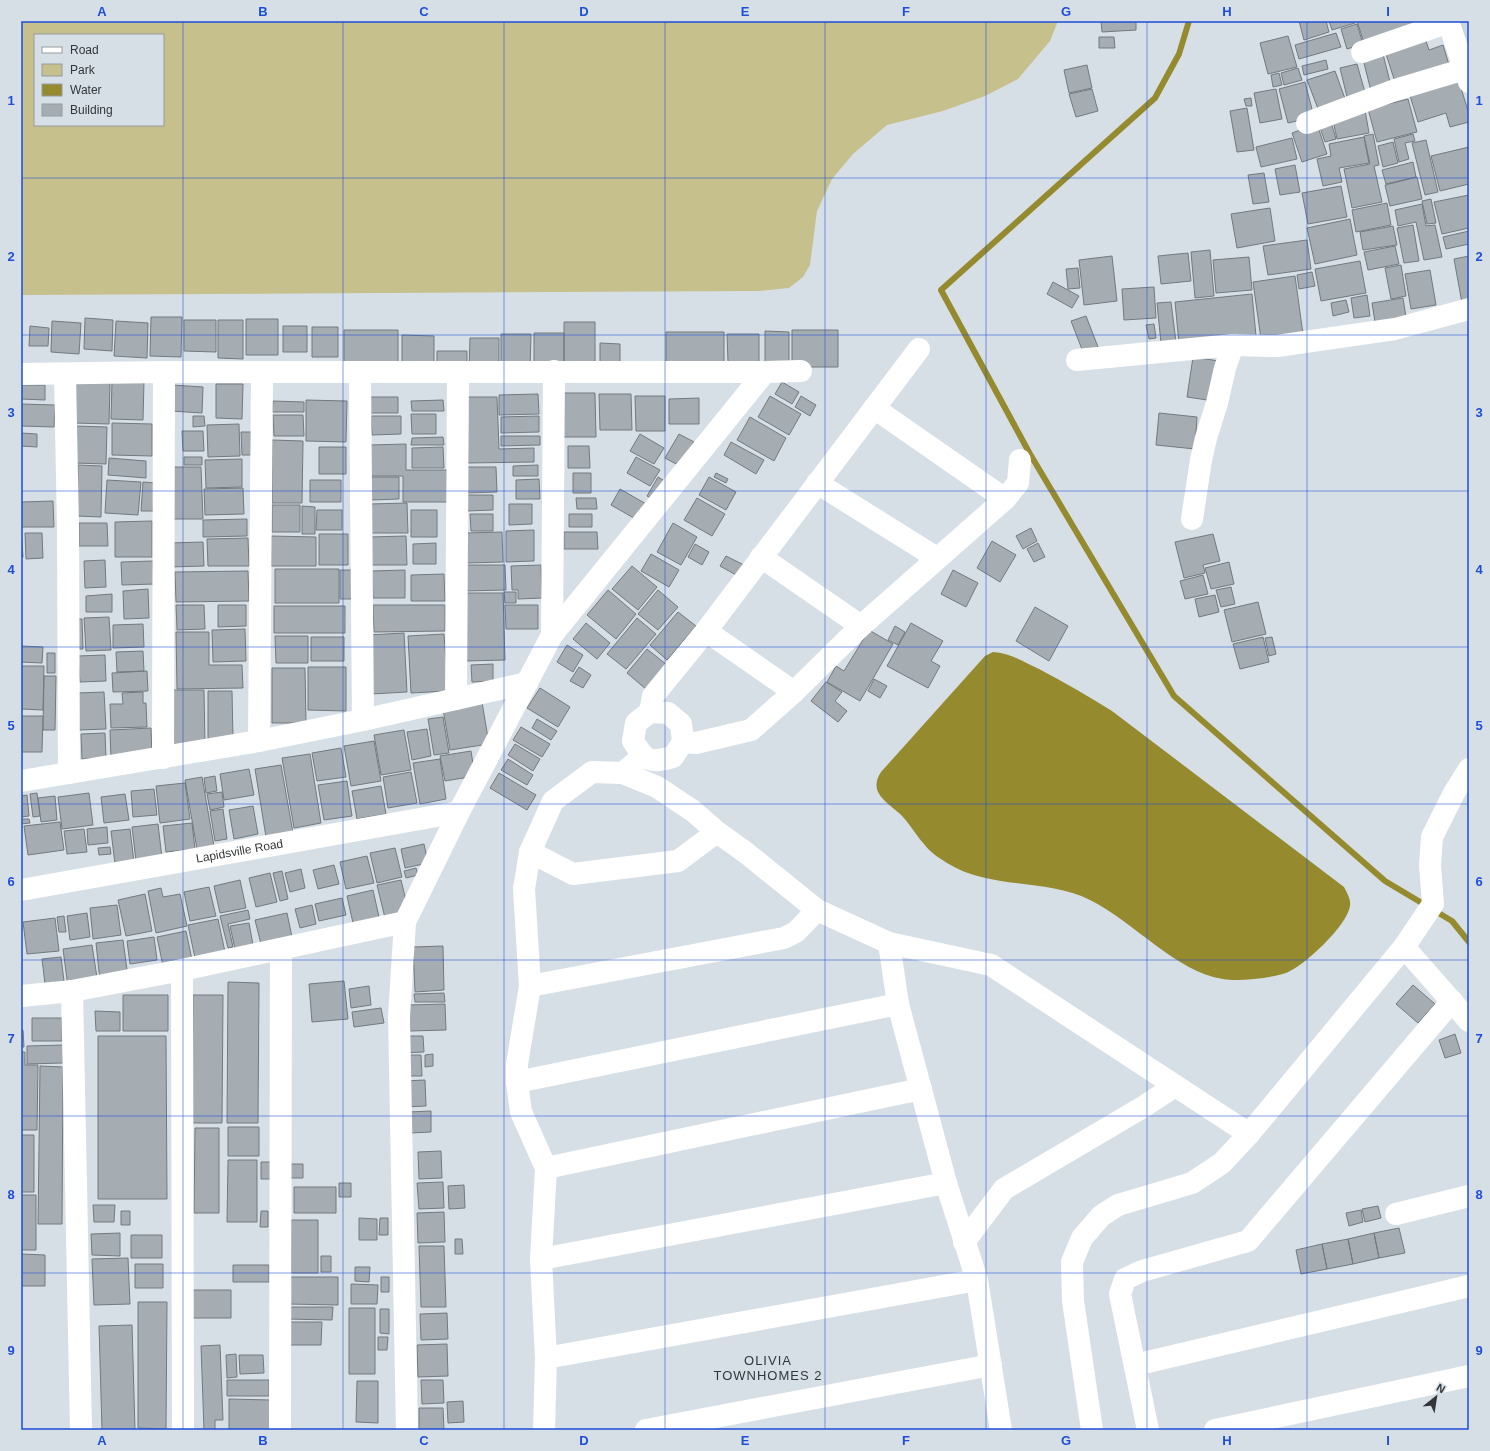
<svg xmlns="http://www.w3.org/2000/svg" width="1490" height="1451" font-family="Helvetica,sans-serif">
<rect width="100%" height="100%" fill="#d7dfe6"/>
<path fill="#c7d6e2" d="M1451,21H1469V69Z"/>
<path fill="#c6c08d" fill-rule="evenodd" d="M21,21H1058L1050,41L1018,79L985,96L943,111L887,125L853,154L832,179L817,211L810,265L803,277L789,288L759,291L21,295ZM35,35H163V125H35Z"/>
<path fill="#958a2e" d="M993,652C1010,653 1024,662 1039,669C1064,682 1088,696 1112,711L1344,887C1347,893 1351,899 1350,906C1347,926 1304,966 1286,973C1271,978 1238,982 1223,979C1176,972 1133,921 1090,900C1046,878 990,890 947,863C939,858 930,852 924,844C915,834 909,822 899,813C886,801 868,792 881,772L985,656Z"/>
<g fill="none" stroke-linecap="round" stroke-linejoin="round">
<path stroke="#958a2e" stroke-width="6" d="M1189,21L1179,54L1155,98L941,290L1030,454L1174,696L1385,881L1452,921L1469,942"/>
</g>
<path fill="#a5adb3" stroke="#727a7f" d="M1101,21H1136V30L1102,32Z
M1299,21H1326L1329,32L1304,40Z
M1329,21H1355V23L1332,30Z
M1357,21H1412L1415,28L1364,43Z
M1357,24L1363,44L1347,49L1341,29Z
M1336,33L1341,47L1299,59L1295,45Z
M1288,36L1297,67L1268,74L1260,43Z
M1099,37H1114L1115,48H1099Z
M1426,41L1429,50L1443,45L1450,68L1396,85L1386,54Z
M1383,54L1391,86L1371,91L1363,59Z
M1326,60L1328,69L1304,75L1302,66Z
M1357,64L1366,96L1348,101L1340,68Z
M1087,65L1092,88L1069,93L1064,70Z
M1298,68L1302,80L1284,85L1281,73Z
M1335,71L1347,104L1320,114L1307,80Z
M1279,73L1282,85L1273,87L1271,75Z
M1457,75L1469,114V122L1450,127L1446,113L1418,122L1408,89Z
M1305,82L1314,117L1288,123L1279,89Z
M1092,89L1098,111L1076,117L1069,94Z
M1276,89L1282,119L1260,123L1254,93Z
M1251,98L1252,106H1246L1244,99Z
M1408,99L1417,132L1377,142L1368,109Z
M1247,108L1254,150L1237,152L1230,111Z
M1365,110L1369,133L1337,139L1332,116Z
M1330,119L1336,139L1325,142L1318,122Z
M1317,124L1327,154L1302,162L1292,133Z
M1373,134L1379,165L1374,166L1382,202L1352,208L1344,169L1370,164L1364,136Z
M1413,134L1415,141L1405,143L1409,159L1399,162L1394,139Z
M1364,137L1369,163L1339,168L1342,182L1323,186L1317,159L1331,156L1329,144Z
M1292,138L1297,159L1261,167L1256,147Z
M1426,140L1438,192L1425,195L1412,143Z
M1393,142L1398,163L1383,167L1378,146Z
M1469,147V184L1440,191L1431,156Z
M1413,162L1416,177L1386,184L1382,170Z
M1295,165L1300,192L1280,195L1275,169Z
M1264,173L1269,202L1253,204L1248,175Z
M1417,177L1422,199L1390,206L1385,185Z
M1341,186L1347,217L1308,224L1302,193Z
M1469,195V228L1442,234L1434,202Z
M1431,199L1436,223L1427,224L1422,201Z
M1387,203L1391,225L1356,232L1352,210Z
M1422,204L1426,226L1435,225L1442,257L1424,260L1416,222L1398,226L1395,210Z
M1270,208L1275,241L1237,248L1231,214Z
M1350,219L1357,255L1315,264L1307,228Z
M1413,225L1419,261L1404,263L1397,228Z
M1393,226L1397,245L1363,250L1360,232Z
M1469,231V244L1446,249L1443,237Z
M1307,240L1311,269L1268,275L1263,246Z
M1395,246L1399,264L1368,270L1364,252Z
M1210,250L1214,296L1195,298L1191,252Z
M1188,253L1191,281L1161,284L1158,256Z
M1112,256L1117,301L1084,305L1079,260Z
M1469,256V301L1462,303L1454,259Z
M1249,257L1252,290L1216,293L1213,260Z
M1360,261L1366,293L1321,301L1315,269Z
M1401,265L1406,296L1391,299L1385,268Z
M1078,268L1080,288L1068,289L1066,269Z
M1430,270L1436,305L1411,309L1405,274Z
M1312,272L1315,286L1299,289L1297,275Z
M1295,276L1303,334L1261,339L1253,282Z
M1053,282L1079,296L1072,308L1047,294Z
M1154,287L1156,318L1124,320L1122,289Z
M1252,294L1256,336L1179,343L1175,302Z
M1367,295L1370,316L1354,318L1351,298Z
M1403,298L1406,317L1375,322L1372,303Z
M1346,300L1349,312L1333,316L1331,303Z
M1171,302L1176,342L1161,343L1157,303Z
M1086,316L1098,347L1083,352L1071,321Z
M151,317H182L181,357L150,356Z
M85,318L113,320L112,351L84,349Z
M246,319H278V355H246Z
M184,320H216V352L184,351Z
M218,320H243V359L218,358Z
M52,321L81,323L79,354L51,352Z
M116,321L148,323L147,358L114,356Z
M564,322H595V364H564Z
M1154,324L1156,338L1149,339L1146,325Z
M30,326L49,328L48,346H29Z
M283,326H307V352H283Z
M312,327H338V357H312Z
M344,330H398V370L344,369Z
M792,330H838V367H792Z
M765,331L789,332V363H765Z
M666,332H724V363H666Z
M534,333H564V369H534Z
M501,334H531L530,370H501Z
M727,334H759V362H728Z
M402,335L434,336V372L402,371Z
M470,338H499V372H469Z
M600,343L620,344V366H600Z
M437,351H467V372H437Z
M1193,357L1219,361L1214,401L1187,397Z
M112,381H144L143,420L111,419Z
M75,382L110,383L109,424L74,423Z
M782,382L799,392L792,404L775,394Z
M216,384H243L242,419L216,418Z
M21,385H45V400L21,399Z
M172,385L203,387L202,413L171,411Z
M556,393H595L596,437H557Z
M538,394L539,414L499,415V395Z
M599,394H631L632,430H600Z
M635,396H665V431H636Z
M770,396L801,414L789,435L758,417Z
M801,396L816,405L810,416L795,407Z
M370,397H398V413H370Z
M467,397H497L499,449L534,448V462L468,463Z
M699,398V424H669V399Z
M306,400L347,401L346,442L306,441Z
M443,400L444,411H412L411,401Z
M273,401L304,402V412H272Z
M21,404L55,405L54,427L21,426Z
M1159,413L1197,417L1195,449L1156,445Z
M411,414H436V434H412Z
M273,415H303L304,436H274Z
M193,416H204L205,426L193,427Z
M371,416H401V434L372,435Z
M539,416V432L501,433V417Z
M750,417L786,438L774,461L737,440Z
M112,423L152,424V456L112,455Z
M239,424L240,456L208,457L207,425Z
M74,426L107,427L106,464L74,463Z
M182,431H203L204,451H183Z
M241,432H251V455H242Z
M21,433L37,434V447L21,446Z
M640,434L664,448L654,464L630,451Z
M679,434L694,442L680,466L665,458Z
M501,436H540V445L501,446Z
M443,437L444,445H411L412,438Z
M272,440L303,441L302,503H272Z
M731,442L764,460L756,474L724,455Z
M406,444V470H447V502H403V476H370V445Z
M568,446H589L590,468H568Z
M319,447H346V474H319Z
M443,447L444,468H412V448Z
M184,457H202V465H184Z
M636,457L660,470L650,486L627,473Z
M109,458L146,461V478L108,475Z
M242,459V487L206,488L205,460Z
M78,465L102,466L101,517L77,516Z
M538,465V476H513V466Z
M171,467H201L203,519H172Z
M467,467H496L497,492L467,493Z
M573,473H591V493H573Z
M716,473L728,479L726,483L714,477Z
M371,477H399V499L371,500Z
M658,477L668,483L658,502L647,496Z
M709,477L736,492L726,510L699,495Z
M539,479L540,499H516V480Z
M107,480L141,482L138,515L105,513Z
M310,480H341V502H310Z
M143,482L155,483L153,511H141Z
M243,488L244,514L205,515L204,489Z
M620,489L648,505L639,521L611,505Z
M467,495H493V510L467,511Z
M576,498H596L597,509H577Z
M697,498L725,514L712,536L684,520Z
M53,501L54,527H21V502Z
M407,503L408,533H371L370,504Z
M509,504H532V524L509,525Z
M272,505H300V532H272Z
M302,506L315,507V534H302Z
M317,510H342V530H316Z
M411,510H437V537H411Z
M470,514H493V531H471Z
M569,514H592V527H569Z
M247,519V536L203,537V520Z
M152,521V557H115V522Z
M79,523H107L108,546H79Z
M673,523L697,537L681,565L657,552Z
M1031,528L1037,541L1023,549L1016,536Z
M21,530L23,557L21,558Z
M534,530V561L506,562V531Z
M502,532L503,562L467,563L466,533Z
M564,532H597L598,549H564Z
M25,533H42L43,558L26,559Z
M319,534H348V565H319Z
M1213,534L1220,561L1203,565L1205,573L1184,578L1175,542Z
M271,536L316,537V566H271Z
M406,536L407,565H370L369,537Z
M248,538L249,566H208L207,539Z
M992,541L1016,555L1000,582L977,568Z
M203,542L204,566L169,567V543Z
M436,543V564H413V544Z
M1038,543L1045,557L1034,562L1027,549Z
M695,544L709,552L702,565L688,557Z
M651,554L679,570L669,587L641,571Z
M726,556L744,565L738,576L720,566Z
M105,560L106,587L85,588L84,561Z
M153,561L154,584L122,585L121,562Z
M1229,562L1234,584L1211,589L1205,568Z
M464,565H505L506,590L465,591Z
M541,565L542,598L518,599V590H512L511,566Z
M632,566L657,587L638,610L612,589Z
M275,569H339V603H275Z
M340,570H352V599H340Z
M405,570V598H373L372,571Z
M953,570L978,583L966,607L941,594Z
M248,571L249,601L176,602L175,572Z
M444,574L445,601H411V575Z
M1203,575L1208,594L1185,599L1180,581Z
M1231,587L1235,604L1221,607L1216,590Z
M148,589L149,618L124,619L123,591Z
M608,590L636,614L616,639L587,615Z
M658,590L678,607L658,630L638,614Z
M504,592H516V603H505Z
M465,593H503L505,660L466,661Z
M112,594V612H86V596Z
M1215,595L1219,612L1199,617L1195,599Z
M1258,602L1266,634L1232,642L1224,610Z
M176,605H204L205,629L177,630Z
M218,605H246V626L218,627Z
M373,605H445V631L374,632Z
M505,605H538V629H506Z
M274,606H345V633H274Z
M1035,607L1068,626L1049,661L1016,641Z
M678,612L696,626L667,660L650,645Z
M109,617L111,650L86,651L84,618Z
M637,618L656,634L626,669L607,654Z
M75,619H82L83,649H76Z
M586,623L610,643L597,659L573,639Z
M911,623L943,641L931,661L940,666L928,688L887,666Z
M143,624L144,647L113,648V625Z
M895,626L905,632L898,645L888,640Z
M245,629L246,661L213,662L212,630Z
M869,630L893,644L860,701L827,682L836,666L844,671Z
M176,632H209V665H242L243,688L177,689Z
M404,633L407,692L371,694L368,635Z
M444,634L448,691L411,693L408,636Z
M275,636H308V663H276Z
M311,637H344V661H311Z
M1263,637L1269,662L1240,669L1233,644Z
M1272,637L1276,654L1269,656L1265,638Z
M567,645L583,655L573,672L557,662Z
M21,646L43,647L42,663L21,662Z
M647,649L667,665L647,690L627,673Z
M143,651L144,671L117,672L116,652Z
M47,653H55V673H47Z
M105,655L106,681L80,682L78,656Z
M493,664V681L472,682L471,665Z
M21,666H44L43,710L21,709Z
M308,667H346V711L308,710Z
M579,667L591,675L583,688L570,681Z
M272,668H305L306,723H272Z
M147,671L148,691L113,692L112,673Z
M44,676H56L55,730H43Z
M874,679L887,686L880,698L868,691Z
M826,682L842,692L835,701L847,711L838,722L811,701Z
M540,688L570,707L558,727L527,708Z
M171,690H204L205,746H172Z
M208,691H232L233,739H208Z
M104,692L106,729L79,730L77,693Z
M143,692V703H146L147,727L111,728L110,704H123L122,693Z
M482,702L489,744L450,750L443,709Z
M21,716H43L42,752H21Z
M443,717L449,753L434,755L428,719Z
M537,719L557,731L551,740L532,728Z
M521,727L550,744L542,757L513,740Z
M151,728L152,757L111,759L110,730Z
M427,729L431,756L412,760L407,732Z
M404,730L411,770L381,775L374,735Z
M105,733L106,758L82,759L81,734Z
M374,741L381,781L351,786L344,746Z
M515,744L540,759L533,771L508,755Z
M341,748L346,777L317,781L312,753Z
M471,751L475,776L445,781L440,756Z
M310,754L321,823L294,828L282,758Z
M440,759L446,799L420,804L413,763Z
M508,759L533,775L527,785L501,770Z
M281,765L293,833L266,837L255,769Z
M249,769L254,795L224,800L220,774Z
M411,772L417,803L388,808L383,777Z
M499,773L536,795L527,810L490,788Z
M215,776L217,791L206,793L204,778Z
M202,777L214,846L197,849L185,780Z
M347,781L352,816L324,820L318,785Z
M185,783L190,819L160,823L156,786Z
M381,786L386,814L357,819L352,791Z
M154,789L157,815L133,817L131,791Z
M222,792L224,807L210,810L207,794Z
M37,793L40,816L33,817L30,794Z
M89,793L93,825L62,829L58,797Z
M125,794L129,820L104,823L101,797Z
M27,795L29,816L21,817V796Z
M55,796L57,820L41,822L38,798Z
M253,806L258,834L234,839L229,810Z
M223,809L227,839L215,841L210,811Z
M21,819H29L30,823L21,824Z
M60,822L64,850L28,855L24,826Z
M192,823L195,849L166,852L163,826Z
M158,824L162,858L136,861L132,827Z
M107,827L108,843L88,845L87,829Z
M84,829L87,852L67,854L64,831Z
M130,829L134,862L115,864L111,831Z
M424,844L428,863L405,868L401,849Z
M110,847L111,854L99,855L98,848Z
M395,848L402,877L377,883L370,853Z
M367,856L374,883L346,889L340,862Z
M334,865L339,884L318,889L313,870Z
M416,868L418,875L406,878L404,871Z
M301,869L305,888L290,892L285,873Z
M282,871L288,899L280,901L273,873Z
M270,873L277,902L256,907L249,878Z
M240,880L246,908L220,913L214,886Z
M401,880L409,913L385,918L377,885Z
M209,887L216,916L190,921L184,892Z
M161,888L163,897L180,894L187,926L156,933L148,891Z
M373,890L379,917L353,923L347,896Z
M145,894L152,931L126,936L118,900Z
M342,898L346,915L319,921L315,904Z
M117,905L121,935L93,939L90,908Z
M312,905L316,924L300,928L295,909Z
M248,910L250,919L228,924L233,947L228,948L220,916Z
M87,913L90,937L70,940L67,916Z
M287,913L292,937L261,944L255,920Z
M64,916L66,932H59L57,917Z
M55,918L59,951L27,954L23,922Z
M218,919L225,952L195,958L188,925Z
M249,923L253,945L235,949L230,926Z
M186,931L192,960L163,966L157,937Z
M154,937L157,960L130,964L127,941Z
M123,940L128,977L100,981L96,943Z
M92,945L98,984L68,987L63,949Z
M443,946L444,990L415,992L413,947Z
M61,957L64,981L45,984L42,959Z
M344,981L348,1019L312,1022L309,984Z
M228,982L259,983L258,1123H227Z
M1413,985L1435,1004L1418,1023L1396,1004Z
M369,986L371,1005L351,1008L349,989Z
M444,993L445,1002H415L414,994Z
M123,995H168V1031H123Z
M193,995H223L222,1123H192Z
M445,1004L446,1030L410,1031L409,1005Z
M381,1008L384,1023L354,1027L352,1012Z
M95,1011L120,1012V1031H96Z
M32,1018H62V1041H32Z
M21,1030H23L24,1047H21Z
M1455,1034L1461,1053L1445,1058L1439,1040Z
M98,1036H166L167,1199H98Z
M403,1036H423L424,1052L404,1053Z
M63,1045V1063L27,1064V1046Z
M21,1052H25V1065H38L37,1130H21Z
M433,1054V1066L425,1067V1055Z
M402,1055H421L422,1076H403Z
M40,1066L63,1067L62,1224H38Z
M425,1080L426,1106L404,1107L403,1081Z
M431,1111V1132L410,1133L409,1112Z
M228,1127H259V1156H228Z
M195,1128H219V1213H194Z
M21,1135H34V1192H21Z
M441,1151L442,1178L419,1179L418,1152Z
M228,1160H257V1222H227Z
M261,1162H273V1179H261Z
M287,1164H303V1178H287Z
M443,1182L444,1208L419,1209L417,1183Z
M339,1183H351V1197H339Z
M464,1185L465,1208L449,1209L448,1186Z
M294,1187H336V1213H294Z
M21,1195H36V1250H21Z
M93,1205H115L114,1222H94Z
M1378,1206L1381,1218L1365,1222L1362,1209Z
M1361,1210L1363,1222L1349,1226L1346,1213Z
M121,1211H130V1225H121Z
M261,1211H268V1227H260Z
M444,1212L445,1242L418,1243L417,1213Z
M359,1218L377,1219V1240H359Z
M380,1218H388V1235H379Z
M291,1220H318V1273H291Z
M1399,1228L1405,1253L1379,1258L1374,1233Z
M120,1233V1256L92,1255L91,1234Z
M1374,1233L1379,1258L1353,1264L1348,1239Z
M131,1235H162V1258H131Z
M455,1239H462L463,1254H455Z
M1348,1239L1353,1264L1327,1269L1322,1244Z
M1322,1244L1327,1269L1301,1274L1296,1250Z
M419,1246H444L446,1307H421Z
M21,1254L45,1255V1286H21Z
M321,1256H331V1272H321Z
M128,1258L130,1304L94,1305L92,1259Z
M135,1264H163V1288H135Z
M233,1265H269V1282H233Z
M355,1267H370L369,1282L355,1281Z
M287,1277H338V1305L287,1304Z
M381,1277H389V1292H381Z
M351,1284L378,1285L377,1304H351Z
M187,1290H231V1318H187Z
M138,1302H167L166,1429L138,1428Z
M286,1307H333L332,1320L286,1319Z
M349,1308H375V1374H349Z
M380,1309H389V1334L380,1333Z
M447,1313L448,1339L421,1340L420,1314Z
M288,1322H322L321,1345H288Z
M132,1325L135,1430H102L99,1326Z
M378,1337H388L387,1350H378Z
M447,1344L448,1376L418,1377L417,1345Z
M220,1345L223,1420H215V1430H204L201,1346Z
M236,1354L237,1377L227,1378L226,1355Z
M239,1355H263L264,1373L240,1374Z
M227,1380H269V1396H227Z
M421,1380H443L444,1403L422,1404Z
M357,1381H378V1423L356,1422Z
M229,1399L270,1400V1430H229Z
M463,1401L464,1422L448,1423L447,1402Z
M419,1408H443L444,1430H419Z"/>
<g fill="none" stroke-linecap="round" stroke-linejoin="round">
<g stroke="#fff" stroke-width="22">
<path d="M1448,21L1469,82"/>
<path d="M1362,52L1449,22"/>
<path d="M1307,123L1395,90L1465,69"/>
<path d="M1077,360L1233,345L1277,346L1395,329L1469,309"/>
<path d="M360,372L363,720"/>
<path d="M21,374L164,372H765L801,371"/>
<path d="M65,374L68,529L69,773"/>
<path d="M874,408L1005,499"/>
<path d="M817,483L937,558"/>
<path d="M1192,519L1201,460L1206,438L1217,403L1225,368L1233,345"/>
<path d="M761,557L861,626"/>
<path d="M706,631L794,692"/>
<path d="M552,635L554,371"/>
<path d="M456,699L458,373"/>
<path d="M650,712L653,696L706,631L919,349"/>
<path d="M650,712L668,713L681,724L683,742L673,757C649,763 646,762 633,741L636,723Z"/>
<path d="M259,741L262,373"/>
<path d="M683,742L696,743L751,730L794,692L861,626L1005,499L1018,483L1020,460"/>
<path d="M163,758L164,372"/>
<path d="M623,773L657,787L693,811L717,832L745,852L817,910L889,943L991,965L1249,1134"/>
<path d="M21,781L259,741L363,720L527,683"/>
<path d="M530,852L573,874L678,861L717,832"/>
<path id="s1" d="M21,890L459,812"/>
<path d="M889,943L898,1004L946,1183L977,1280L1001,1430"/>
<path d="M1404,947L1469,1021"/>
<path d="M182,970L183,1430"/>
<path d="M530,986L784,938L796,932L817,910"/>
<path d="M72,991L81,1430"/>
<path d="M21,996L72,991L182,970L405,922"/>
<path d="M517,1082L898,1004"/>
<path d="M546,1168L921,1089"/>
<path d="M1396,1214L1469,1196"/>
<path d="M964,1242L1004,1189L1143,1107L1175,1086"/>
<path d="M541,1259L946,1183"/>
<path d="M546,1358L977,1280"/>
<path d="M1135,1365L1469,1286"/>
<path d="M280,1430L281,949"/>
<path d="M407,1430L399,1016L405,922L459,812L552,635L765,372"/>
<path d="M544,1430L546,1358L541,1259L546,1168L521,1112L517,1082V1064L530,986L524,889L530,852L553,801L592,772L623,773L643,756"/>
<path d="M646,1430L991,1365"/>
<path d="M1092,1430L1073,1301L1072,1262L1082,1238L1101,1216L1118,1205L1192,1183L1222,1163L1249,1134L1404,947L1433,904L1430,865L1432,837L1454,793L1469,769"/>
<path d="M1148,1430L1120,1294L1125,1279L1142,1271L1248,1241L1452,1001"/>
<path d="M1215,1430L1469,1376"/>
</g>
</g>
<path fill="none" stroke="#1d4ed8" stroke-width="1" stroke-opacity="0.55" d="M183,21V1430M343,21V1430M504,21V1430M665,21V1430M825,21V1430M986,21V1430M1147,21V1430M1307,21V1430M21,178H1469M21,335H1469M21,491H1469M21,647H1469M21,804H1469M21,960H1469M21,1116H1469M21,1273H1469"/>
<g text-anchor="middle" dominant-baseline="central" stroke-width="4" stroke-linejoin="round" paint-order="stroke">
<g font-size="12" fill="#323638" stroke="#d7dfe6">
<text stroke="none"><textPath href="#s1" startOffset="222">Lapidsville Road</textPath></text>
</g>
<g font-size="13" letter-spacing="1" fill="#323638" stroke="#d7dfe6">
<text x="768" y="1360">OLIVIA<tspan x="768" dy="15">TOWNHOMES 2</tspan></text>
</g>
</g>
<rect width="1490" height="1451" fill="none" stroke="#d7dfe6" stroke-width="44"/>
<rect x="34" y="34" width="130" height="92" fill="#d7dfe6" stroke="#959ba0"/>
<rect x="42" y="47" width="20" height="6" fill="#ffffff" stroke="#959ba0"/>
<text x="70" y="54" font-size="12" fill="#323638">Road</text>
<rect x="42" y="64" width="20" height="12" fill="#c6c08d" stroke="#959ba0"/>
<text x="70" y="74" font-size="12" fill="#323638">Park</text>
<rect x="42" y="84" width="20" height="12" fill="#958a2e" stroke="#959ba0"/>
<text x="70" y="94" font-size="12" fill="#323638">Water</text>
<rect x="42" y="104" width="20" height="12" fill="#a5adb3" stroke="#959ba0"/>
<text x="70" y="114" font-size="12" fill="#323638">Building</text>
<g transform="translate(1436 1397) rotate(30)" stroke="#d7dfe6" stroke-width="3" paint-order="stroke">
<path d="M0-3L7 15L0 10L-7 15Z" fill="#323638"/>
<text y="-6" font-size="11" font-weight="bold" text-anchor="middle" fill="#323638">N</text>
</g>
<rect x="22" y="22" width="1446" height="1407" fill="none" stroke="#1d4ed8" stroke-width="1.5"/>
<g font-size="13" text-anchor="middle" font-weight="bold" fill="#1d4ed8">
<text x="102" y="16">A</text>
<text x="263" y="16">B</text>
<text x="424" y="16">C</text>
<text x="584" y="16">D</text>
<text x="745" y="16">E</text>
<text x="906" y="16">F</text>
<text x="1066" y="16">G</text>
<text x="1227" y="16">H</text>
<text x="1388" y="16">I</text>
<text x="11" y="105">1</text>
<text x="1479" y="105">1</text>
<text x="11" y="261">2</text>
<text x="1479" y="261">2</text>
<text x="11" y="417">3</text>
<text x="1479" y="417">3</text>
<text x="11" y="574">4</text>
<text x="1479" y="574">4</text>
<text x="11" y="730">5</text>
<text x="1479" y="730">5</text>
<text x="11" y="886">6</text>
<text x="1479" y="886">6</text>
<text x="11" y="1043">7</text>
<text x="1479" y="1043">7</text>
<text x="11" y="1199">8</text>
<text x="1479" y="1199">8</text>
<text x="11" y="1355">9</text>
<text x="1479" y="1355">9</text>
<text x="102" y="1445">A</text>
<text x="263" y="1445">B</text>
<text x="424" y="1445">C</text>
<text x="584" y="1445">D</text>
<text x="745" y="1445">E</text>
<text x="906" y="1445">F</text>
<text x="1066" y="1445">G</text>
<text x="1227" y="1445">H</text>
<text x="1388" y="1445">I</text>
</g>
</svg>
